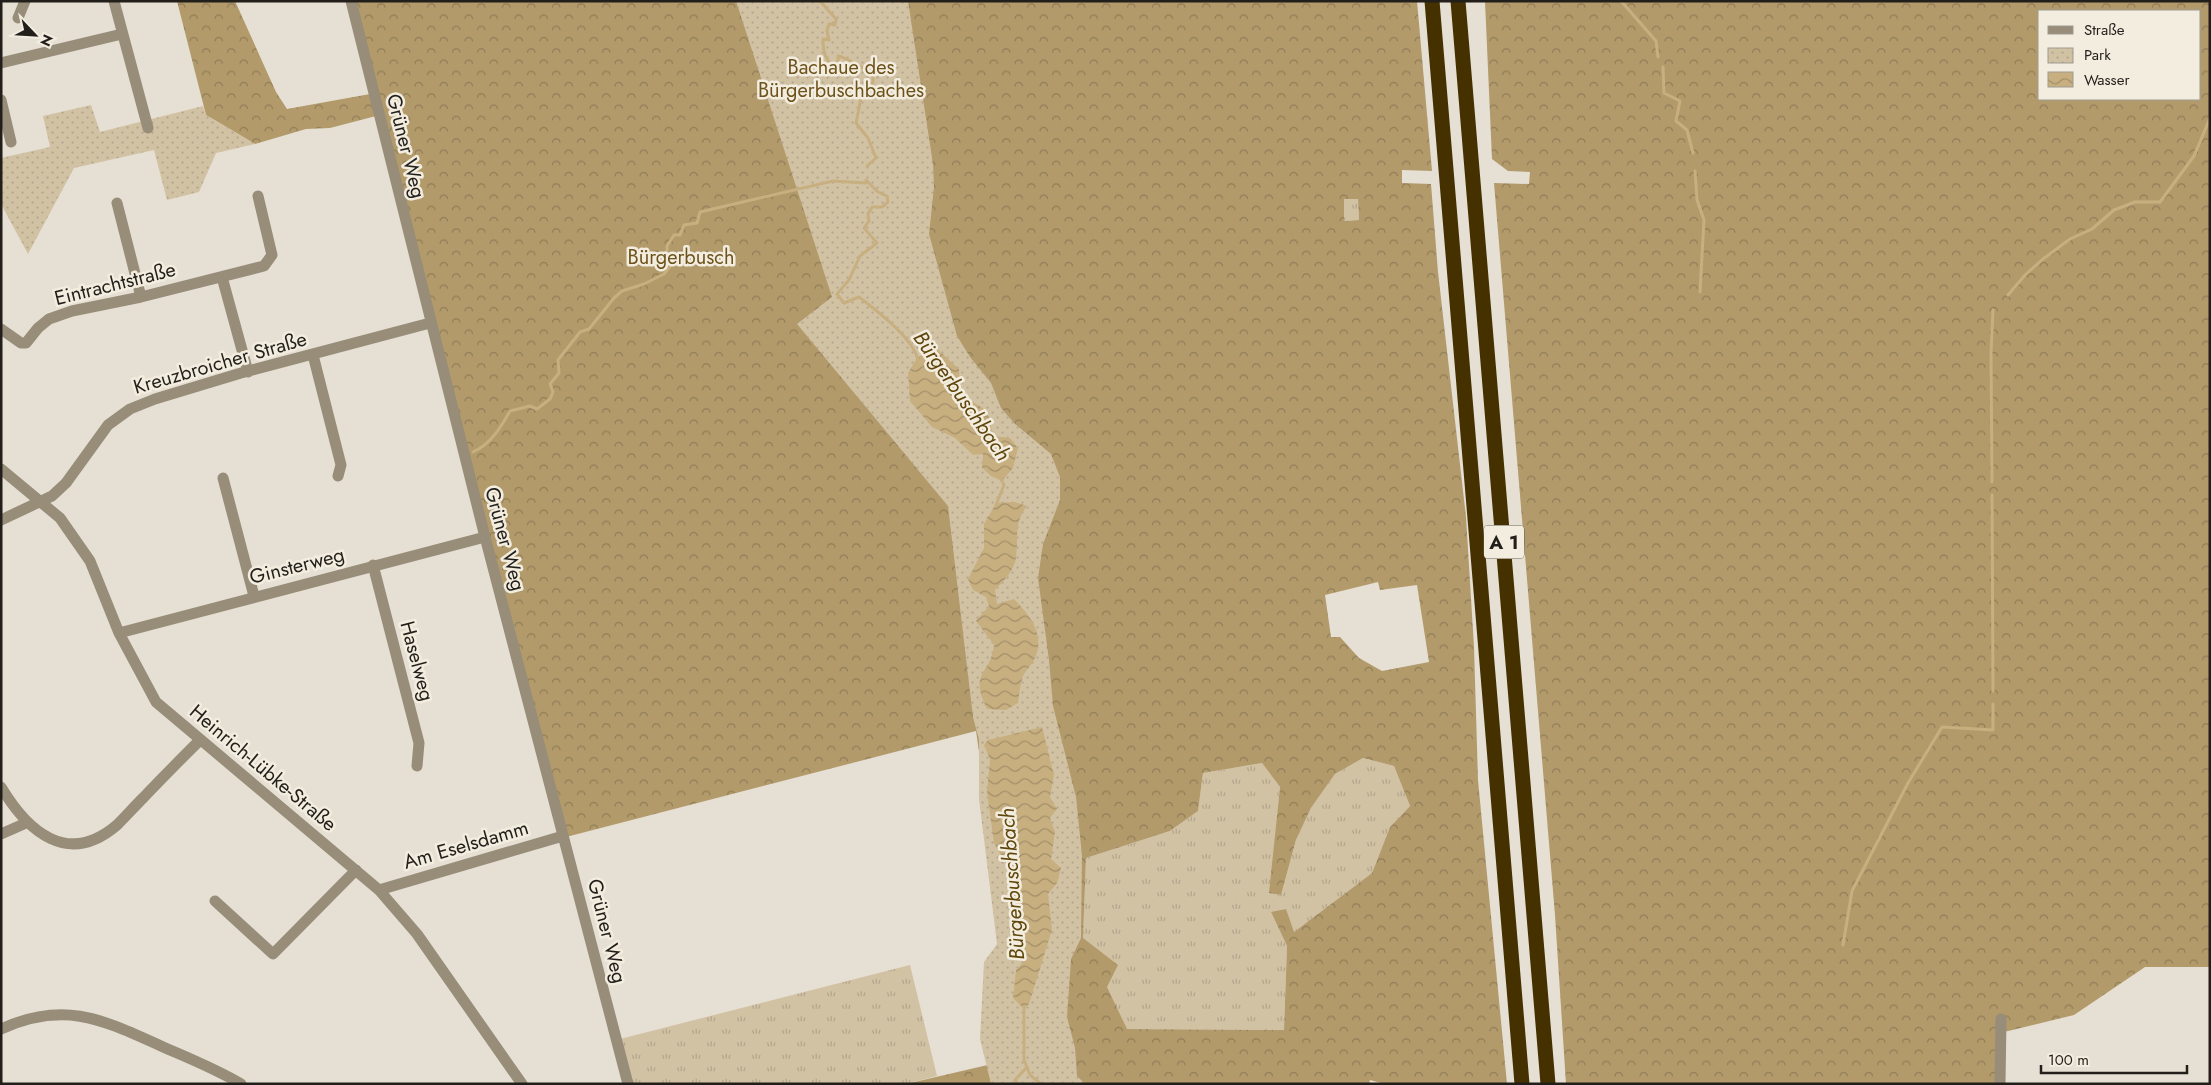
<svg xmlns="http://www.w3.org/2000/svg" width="2211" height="1085" font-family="Jost,sans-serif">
<defs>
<pattern id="grass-tufts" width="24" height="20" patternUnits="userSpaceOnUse" patternTransform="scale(1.25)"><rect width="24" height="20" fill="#d2c2a4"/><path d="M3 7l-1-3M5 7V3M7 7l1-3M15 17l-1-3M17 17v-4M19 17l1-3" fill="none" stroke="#b4a68d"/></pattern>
<pattern id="forest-crowns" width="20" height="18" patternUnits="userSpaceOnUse" patternTransform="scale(1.25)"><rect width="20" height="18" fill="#b29a6b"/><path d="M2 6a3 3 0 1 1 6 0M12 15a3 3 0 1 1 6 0" fill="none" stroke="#907d57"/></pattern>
<pattern id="park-dots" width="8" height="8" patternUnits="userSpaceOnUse" patternTransform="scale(1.25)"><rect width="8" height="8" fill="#d2c2a4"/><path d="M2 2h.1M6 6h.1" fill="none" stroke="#b4a68d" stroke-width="1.8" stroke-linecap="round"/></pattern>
<pattern id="water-waves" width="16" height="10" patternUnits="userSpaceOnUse" patternTransform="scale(1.25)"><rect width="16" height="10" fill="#c8af80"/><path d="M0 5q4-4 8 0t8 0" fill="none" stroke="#a28e68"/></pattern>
</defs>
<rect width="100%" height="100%" fill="#e6dfd3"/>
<path fill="url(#grass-tufts)" d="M1344,199H1358L1359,220L1344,221Z
M1363,758L1394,766L1410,806L1390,827L1372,873L1294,932L1271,912L1287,946L1284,1030L1126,1029L1083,938L1086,858L1170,831L1198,811L1203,773L1262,763L1280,787L1270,893L1281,895L1296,840L1311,808L1335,774Z
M910,965L937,1076L906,1084H633L620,1039Z"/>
<path fill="url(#forest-crowns)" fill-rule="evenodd" d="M177,1H235L276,92L287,109L370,94L376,116L330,128L306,129L255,144L206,115Z
M352,1H1417L1432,171L1402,170V183L1431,184L1438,272L1466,517L1474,647L1478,780L1507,1084H1385L1370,1080L1369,1084H906L1009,1060L995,861L976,731L566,837ZM1344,199H1358L1359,220L1344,221ZM1378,582L1380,590L1417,585L1429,662L1382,671L1359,658L1340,637H1331L1325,595ZM1363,758L1394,766L1410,806L1390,827L1372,873L1294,932L1286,909L1271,912L1287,946L1284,1030L1127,1029L1107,987L1118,965L1083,938L1086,858L1170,831L1198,811L1203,773L1262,763L1280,787L1269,893L1281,895L1296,840L1311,808L1335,774Z
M1485,1H2210V967H2145L2074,1015L2004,1032V1084H1566L1555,915L1494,183L1529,184L1530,172L1508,171L1492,159ZM2040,11H2200V99H2040Z"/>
<path fill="url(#park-dots)" d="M736,1H908L933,164L934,187L929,234L957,336L970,357L991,383L1001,408L1015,424L1051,454L1060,477V500L1043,544L1038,578L1049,660L1053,706L1076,797L1082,856L1081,938L1071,959L1067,1017L1075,1048L1077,1076L1085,1084H991L980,1039L984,962L997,944L979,799V740L973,717L948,506L797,324L832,297Z
M91,105L100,132L203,106L206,115L255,144L216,153L199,192L167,200L154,150L74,168L28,254L1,204V158L50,147L43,116Z"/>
<path fill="url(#water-waves)" d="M936,348L959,369L960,387L969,400L983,408L989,417L993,436L1010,438L1018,448L1013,468L1002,481L991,476L982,468L983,454L973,455L955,438L932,427L910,401L908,373L917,358Z
M1015,502L1027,506C1013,524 1019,537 1016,558C1014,571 1003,582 995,590L997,604L1014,599C1031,616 1046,636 1034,660C1031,666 1026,670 1023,676C1020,685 1019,694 1018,703L1006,710L987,709C968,671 991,675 994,645L976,621L989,606L986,597L973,590L968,579L984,548V524L996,503Z
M1042,727L1054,775L1050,797L1057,809L1050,818L1055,832L1051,859L1061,868L1057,883L1048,894L1052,930L1029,1004L1024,1009L1013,998L1016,970L1026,959L1019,910L1012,900V875L994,843L987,792L990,759L984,745L988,740Z"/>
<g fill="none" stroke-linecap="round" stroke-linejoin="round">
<path stroke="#c8af80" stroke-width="3" d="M820,1L836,19L835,25L829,24L827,31L829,40L823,39C823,52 825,62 838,69V56C851,59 859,68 873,72V83L861,98L856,123L868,138L876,158L867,166
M1621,1L1656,41L1658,57
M1663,67L1664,93L1680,101L1676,121L1687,130L1693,153
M1695,171L1697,200L1704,220L1700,292
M866,180L878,192L887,196L888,202L882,207H872L868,214L869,221L864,228L877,243L860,256L849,280L837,294L844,303L859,297C878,312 911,336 918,359
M2008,295L2025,275L2043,259L2070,239L2092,229L2114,210L2135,202H2160L2194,156L2210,118
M473,452C491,444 501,427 510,411L530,406L537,409L550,399L553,392L550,384L559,373L558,360L580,332L589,329L614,298L622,291L644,284L664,274L672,264L671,260H667V246L674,235H680L684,225L697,223L700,212L833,181L866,183
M1992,482L1991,353L1993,310
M1992,495L1993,691
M996,505L1004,485L1001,479
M1843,945L1852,891L1908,783L1942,727L1993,730V704
M1024,1007V1060L1030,1075L1041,1084
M1018,1084L1015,1080L1027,1067"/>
<path stroke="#978d79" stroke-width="11" d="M114,1L148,128
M351,1L485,537L628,1084
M18,18L25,1
M1,63L122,34
M1,100L11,142
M117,203L141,297
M222,277L248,372
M1,329L21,343H26L38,328L49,319L72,311L141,297L264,266L272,255L258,196
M313,355L341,465L338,476
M1,469L60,518L90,561L119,633L156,702L379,890L417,934L522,1084
M223,478L254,596
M1,520L52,496L66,483L108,425L130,409L155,399L241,373L430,323
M373,565L419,743L417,766
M119,633L485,537
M1,787C28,832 68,867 117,825C126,816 135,806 144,797C162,778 181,759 200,740
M1,834L26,823
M379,890L563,836
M215,901L273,954L356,870
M1,1029C65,1000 103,1020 161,1046C188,1058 216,1069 241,1084
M2000,1084L2001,1019"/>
<path stroke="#453100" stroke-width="15" d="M1432,1L1522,1084
M1458,1L1548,1084"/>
</g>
<g text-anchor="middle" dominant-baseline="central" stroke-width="5" stroke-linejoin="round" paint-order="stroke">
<rect fill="#f3ede0" stroke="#615d56" stroke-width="1" x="1484" y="525.5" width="40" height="33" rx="4"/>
<g font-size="19" font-weight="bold" fill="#221f1b">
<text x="1504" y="542">A 1</text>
</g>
<g font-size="20" fill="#6d531b" stroke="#f3ede0">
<text x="841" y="67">Bachaue des<tspan x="841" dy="23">Bürgerbuschbaches</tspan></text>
<text x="681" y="257">Bürgerbusch</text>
</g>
<g font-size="20" fill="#221f1b" stroke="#f3ede0">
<text transform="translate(406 146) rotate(76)">Grüner Weg</text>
<text transform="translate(115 284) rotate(-14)">Eintrachtstraße</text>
<text transform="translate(220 363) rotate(-16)">Kreuzbroicher Straße</text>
<text transform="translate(505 539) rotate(75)">Grüner Weg</text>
<text transform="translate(297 566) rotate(-14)">Ginsterweg</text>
<text transform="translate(417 661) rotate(75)">Haselweg</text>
<text transform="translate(263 768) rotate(40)">Heinrich-Lübke-Straße</text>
<text transform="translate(466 845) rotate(-16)">Am Eselsdamm</text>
<text transform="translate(607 931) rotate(76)">Grüner Weg</text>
</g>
<g font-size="21" font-style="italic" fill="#5f460a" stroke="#f3ede0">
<text transform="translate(962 396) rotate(55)">Bürgerbuschbach</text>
<text transform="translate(1012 884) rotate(-94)">Bürgerbuschbach</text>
</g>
</g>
<rect width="2211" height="1085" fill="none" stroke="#221f1b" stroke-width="5"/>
<rect x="2038" y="10" width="162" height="90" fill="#f3ede0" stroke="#9f9b91"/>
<rect x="2048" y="26" width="25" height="8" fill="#978d79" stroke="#9f9b91"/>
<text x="2084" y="35" font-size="15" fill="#221f1b">Straße</text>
<rect x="2048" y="48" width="25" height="15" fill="url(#park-dots)" stroke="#9f9b91"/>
<text x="2084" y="60" font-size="15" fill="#221f1b">Park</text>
<rect x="2048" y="72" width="25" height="15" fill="url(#water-waves)" stroke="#9f9b91"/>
<text x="2084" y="85" font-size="15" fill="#221f1b">Wasser</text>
<g transform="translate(35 35) rotate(115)" stroke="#f3ede0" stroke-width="4" paint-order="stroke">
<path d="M0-4L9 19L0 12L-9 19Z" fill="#221f1b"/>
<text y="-8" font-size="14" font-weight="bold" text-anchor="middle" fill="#221f1b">N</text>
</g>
<path d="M2041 1065v8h146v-8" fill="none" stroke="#221f1b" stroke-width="2.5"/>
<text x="2048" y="1065" font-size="15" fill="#221f1b" stroke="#f3ede0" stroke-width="4" paint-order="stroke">100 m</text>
</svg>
